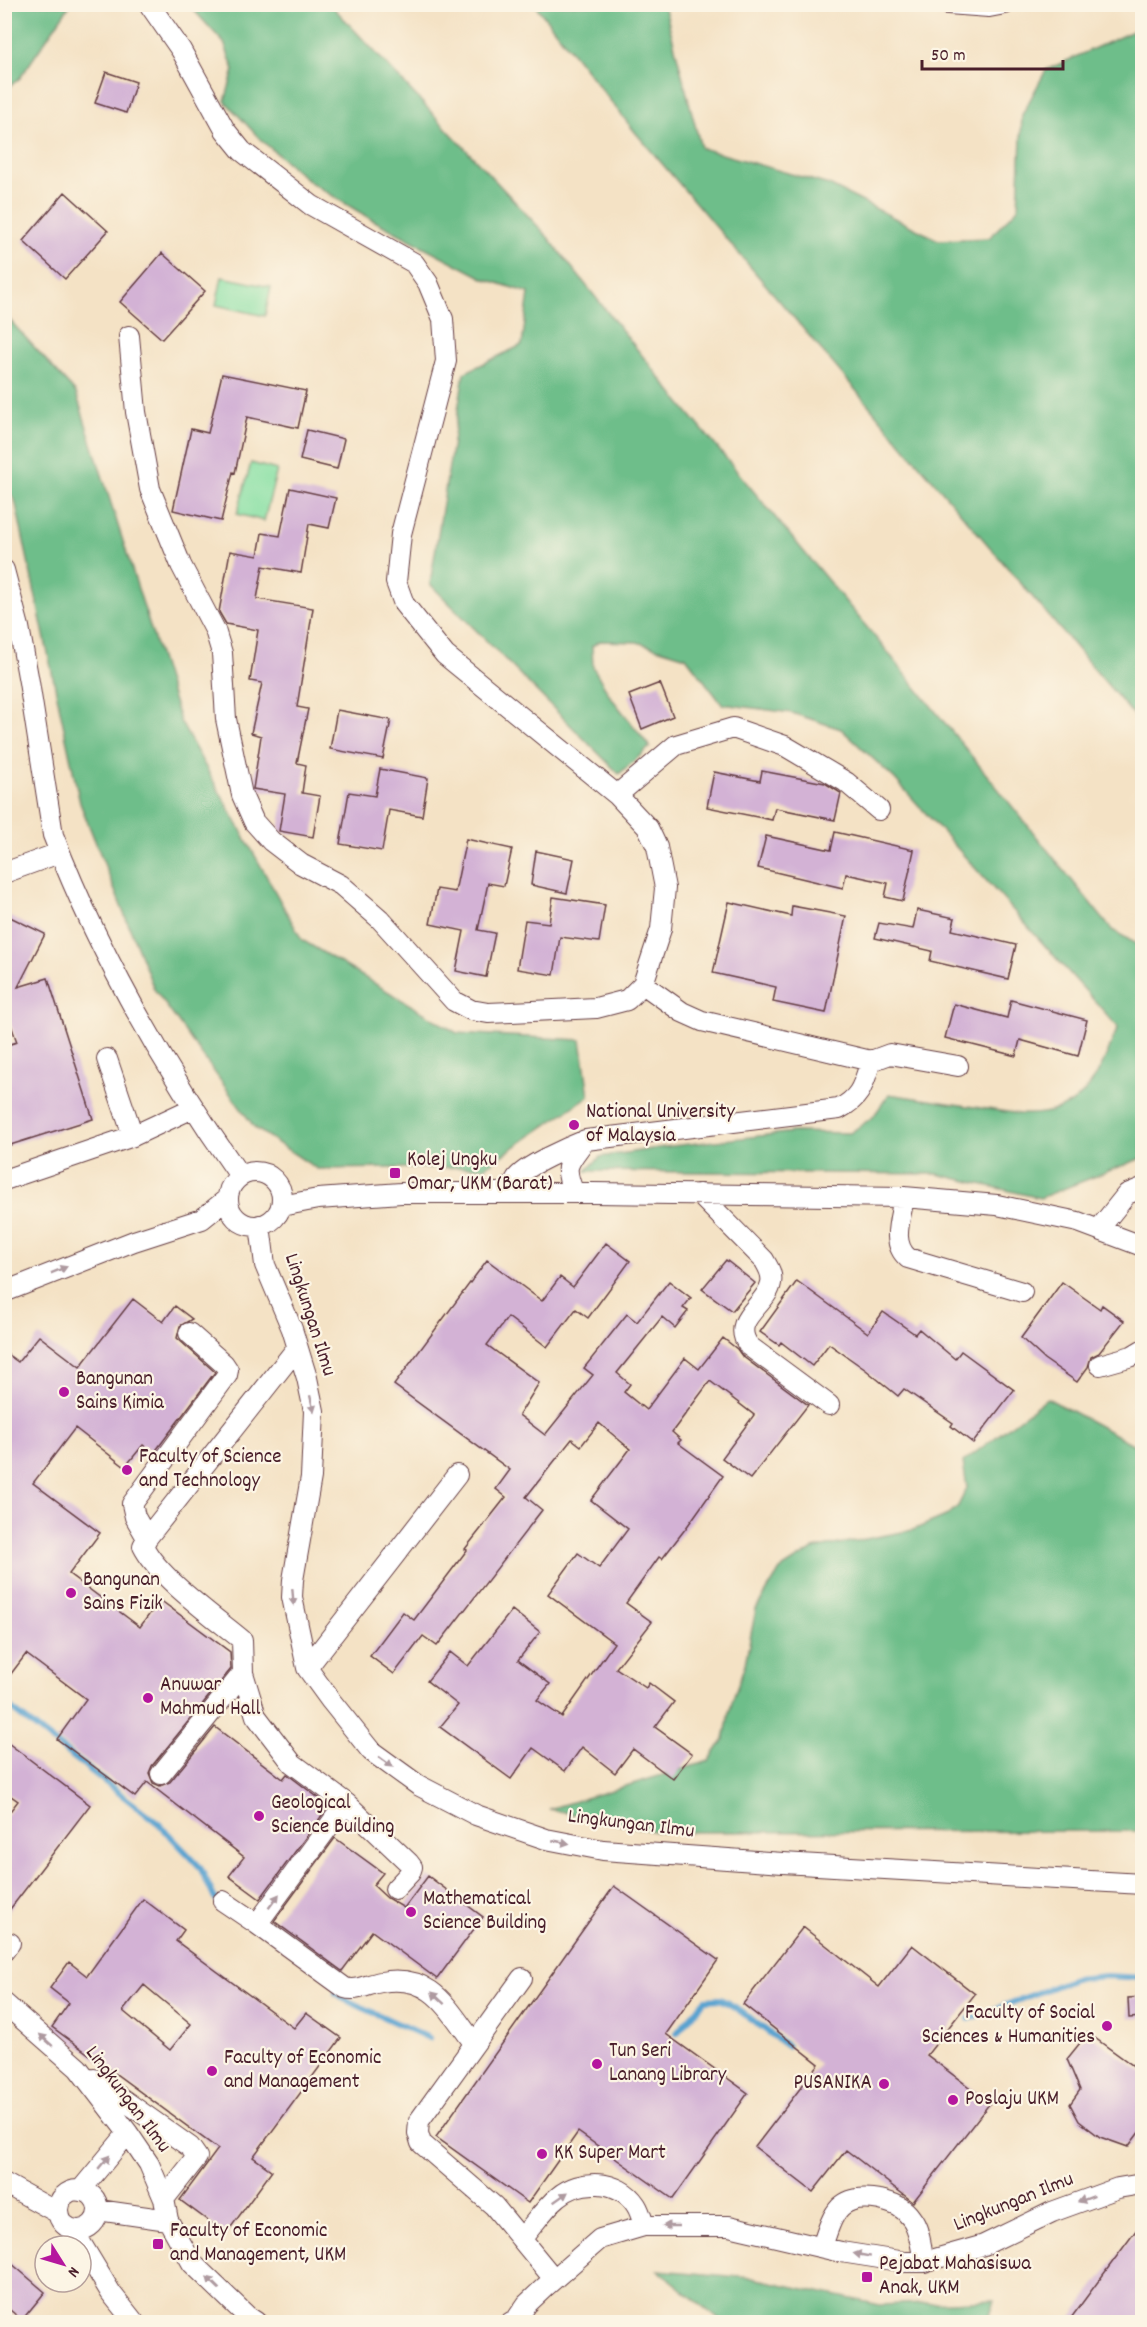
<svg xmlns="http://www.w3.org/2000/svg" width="1147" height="2327" font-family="Dekko,sans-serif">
<rect width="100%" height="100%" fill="#fcf5e5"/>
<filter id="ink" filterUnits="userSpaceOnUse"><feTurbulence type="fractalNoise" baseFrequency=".0167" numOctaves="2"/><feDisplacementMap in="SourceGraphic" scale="12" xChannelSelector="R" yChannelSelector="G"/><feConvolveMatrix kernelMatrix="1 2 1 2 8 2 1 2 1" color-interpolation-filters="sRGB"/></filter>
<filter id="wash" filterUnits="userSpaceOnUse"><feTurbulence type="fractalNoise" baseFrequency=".008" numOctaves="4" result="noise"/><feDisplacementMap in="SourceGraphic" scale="24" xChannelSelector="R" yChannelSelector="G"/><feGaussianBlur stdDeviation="1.35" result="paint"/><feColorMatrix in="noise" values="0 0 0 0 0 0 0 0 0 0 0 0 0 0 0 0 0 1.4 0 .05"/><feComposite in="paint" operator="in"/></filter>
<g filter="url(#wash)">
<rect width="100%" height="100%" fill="#f4e2c5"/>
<path fill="#88e0a4" stroke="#698068" stroke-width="1.5" d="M222,277L271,287L265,316L216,305Z
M251,463L277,470L264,521L237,514Z"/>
<path fill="#6ebe8a" stroke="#5c6e5a" stroke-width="1.5" d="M5,4L70,5L20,78L5,90Z
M189,5H331L546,235L680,403L890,655L1112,930L1142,947V1158L1040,1198L937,1174L586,1171L600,1157L672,1146L794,1132L850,1133L873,1117L889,1094L1020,1114C1084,1117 1097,1079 1118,1027L895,779L841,729L792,713L722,704L686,657L637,642L600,641L592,646L593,667L610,696L650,747L619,774L430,584L464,373L522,345L529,293L485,279L369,218L310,182L261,140L225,101L234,70L224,43Z
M535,5H664L701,148L829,185L938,240L989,238L1018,208L1022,115L1046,70L1142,27V725L635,132Z
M5,315L76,393L180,721L302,940L457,1033L581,1040L589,1096L485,1167L317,1169L255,1128L154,989L80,803L15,500L5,487Z
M1047,1398L1142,1449V1831L658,1832L549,1809L709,1761L724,1739L732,1702L745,1664L756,1609L780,1570L813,1549L913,1530L948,1515L958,1506L967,1488L963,1462Z
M658,2270L752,2278L880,2305L995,2300L987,2322H722Z"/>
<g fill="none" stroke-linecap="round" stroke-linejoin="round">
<path stroke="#59a3d0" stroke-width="6" d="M4,1703L159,1824L200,1867L214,1897L219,1902
M336,1993L344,1999L429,2038
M969,2019L1074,1979L1107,1976L1142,1978
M677,2033L705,2000L720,1999L735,2007L787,2046"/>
</g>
<g id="blocks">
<path fill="#d3b2d5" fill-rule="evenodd" d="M106,72L136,82L126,113L95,103Z
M65,192L108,231L65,279L23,241Z
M162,253L205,291L162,339L120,302Z
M222,374L306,391L298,428L247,417L235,473L233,472L221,521L173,510L191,429L208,433Z
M307,430L344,439L337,469L300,460Z
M290,488L336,498L329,528L309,524L301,573L263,566L257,599L313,608L297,707L308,709L297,763L306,765L302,793L320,796L313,837L279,831L285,794L253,789L261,736L251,733L262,683L250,681L258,630L226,624L219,612L230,551L258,556L262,533L280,536Z
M660,683L673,716L642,729L629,695Z
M337,710L391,720L383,759L330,749Z
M380,769L428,778L422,816L389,810L382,851L340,844L349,792L375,796Z
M762,771L825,783L839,792L841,793L835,820L775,808L772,820L707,807L714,772L760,781Z
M835,832L914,850L903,901L885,897L888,883L846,874L843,888L758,868L766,836L831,850Z
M466,839L512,849L504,886L488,883L478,930L495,933L486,977L456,971L464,931L430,924L437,889L455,892Z
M536,851L574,859L567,893L531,885Z
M553,897L605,905L599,942L560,937L554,975L517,969L525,920L549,923Z
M729,902L791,916L792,906L846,916L826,1013L773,1002L776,987L713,973Z
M917,910L955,918L952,930L1016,945L1008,979L930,961L932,951L875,938L879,923L913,929Z
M4,914L45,934L18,987L48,978L93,1119L4,1147V1046L17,1042L6,1011L4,1015Z
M1011,1000L1087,1020L1078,1056L1020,1040L1016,1056L945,1038L954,1004L1007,1018Z
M606,1243L630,1261L588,1318L576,1309L547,1347L508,1317L487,1345L539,1383L519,1415L545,1435L593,1375L584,1368L627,1314L637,1322L669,1281L691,1298L683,1308L688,1311L675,1328L662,1317L617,1373L630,1384L624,1392L646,1410L685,1358L699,1369L723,1338L737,1349L742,1356L808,1405L750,1479L722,1458L754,1415L710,1381L672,1432L681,1440L678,1443L723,1476L686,1528L662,1559L659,1557L626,1603L652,1622L616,1668L646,1688L649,1683L674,1702L655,1727L692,1754L673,1779L633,1749L615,1773L582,1747L565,1771L533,1748L511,1779L440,1727L458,1705L427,1681L450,1652L468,1666L512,1610L540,1632L518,1660L550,1684L537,1700L562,1717L614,1643L548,1594L578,1553L599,1568L628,1529L591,1500L630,1449L599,1423L581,1446L572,1439L526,1497L542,1510L437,1646L423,1636L394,1674L370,1656L403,1612L414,1620L467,1550L465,1549L506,1497L496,1489L510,1470L394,1385L487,1260L542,1301L560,1277L573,1287Z
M726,1260L755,1283L732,1311L702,1289Z
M797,1281L868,1333L883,1312L915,1334L919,1329L955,1359L961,1351L1014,1390L973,1443L951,1426L953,1423L904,1389L898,1396L866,1370L829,1344L812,1366L781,1342L779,1345L760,1332Z
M1062,1282L1100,1309L1102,1305L1124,1321L1099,1353L1091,1357L1088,1367L1077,1382L1044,1359L1021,1338Z
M133,1299L163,1322L175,1306L192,1319L180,1326L177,1338L215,1372L154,1453L143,1445L125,1467L75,1428L33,1483L100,1533L69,1574L140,1627L160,1600L230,1652L231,1669L152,1766L149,1773L153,1783L160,1786L170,1782L215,1727L283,1779L287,1774L329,1806L260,1899L229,1876L244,1857L147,1782L135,1797L57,1739L86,1699L26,1654L4,1683V1352L18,1362L39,1336L80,1367Z
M4,1740L90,1805L4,1917V1819L18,1801L4,1791Z
M335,1838L383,1873L373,1885L387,1898L404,1908L428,1876L483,1917L437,1979L372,1931L342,1971L274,1921Z
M614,1886L718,1960L666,2034L748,2093L673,2199L578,2132L528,2203L436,2137Z
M143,1899L184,1930L176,1941L294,2028L306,2013L341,2038L253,2157L272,2171L226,2234L180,2200L218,2149L52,2027L69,2003L50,1988L69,1962L87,1976ZM144,1985L191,2024L170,2050L123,2011Z
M803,1927L879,1987L912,1945L975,1994L927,2055L990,2103L913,2202L846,2150L813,2192L755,2147L819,2064L743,2004Z
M1143,1997V2017L1129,2018L1128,1998Z
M1088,2033L1143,2073V2127L1128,2147L1100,2137L1079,2121L1070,2104L1080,2090L1067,2059Z
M1143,2221V2322H1068Z
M4,2257L45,2292L22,2320L4,2305Z"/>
</g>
</g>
<g filter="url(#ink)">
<use href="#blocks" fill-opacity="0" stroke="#643c42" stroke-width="1.5"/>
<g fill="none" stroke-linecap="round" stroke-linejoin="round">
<defs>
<path id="minor" d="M948,4L989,7L1005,4
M129,336L136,412L150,489L181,565L215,630L222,653L226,719L242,795L254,822L271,841L301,864L341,885L380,919L454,1001L471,1010L488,1013L596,1008L627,1000L643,984L661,929L665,888L657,847L648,828L617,795L445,655L404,604L396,582L401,534L446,361L443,319L428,283L414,263L311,205L242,151L225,130L181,50L149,4
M4,570L19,627L29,682L53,835C100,956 165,1070 240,1176
M617,795L676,745L733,728L785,746L846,782L879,810
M4,873L59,853
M643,984L682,1012L702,1021L871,1061L890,1054L958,1066
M107,1059L133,1136
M228 1199a27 27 0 1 1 54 0a27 27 0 1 1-54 0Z
M4,1180L133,1136L193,1108
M513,1193C513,1189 514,1182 516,1179C524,1166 571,1146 586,1140L839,1109C862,1097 863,1084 871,1061
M574,1193C562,1164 568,1164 585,1140
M699,1194L764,1260C768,1267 773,1274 771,1283C767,1306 729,1319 749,1346L829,1405
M904,1197C901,1218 890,1243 908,1258L1022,1292
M281,1206L318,1199L401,1193H593L904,1197L997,1205L1078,1222L1142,1246
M260,1225L265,1265L292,1329L307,1378L314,1411L311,1477L293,1580L292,1597L307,1668L331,1701L371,1751L418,1785L476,1815L546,1839L603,1850L783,1863L1142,1884
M1099,1229L1127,1194L1142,1188
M4,1292L134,1241L202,1219L228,1198
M297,1348L147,1538L143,1546C159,1578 213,1616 242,1640L243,1673L256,1716L292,1763L346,1803L409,1863L412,1867L410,1873L395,1889
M1100,1365L1132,1356L1142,1350
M147,1538L135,1517L132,1504L227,1375L228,1370L224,1364L189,1333
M307,1668L457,1475
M161,1774L243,1673
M346,1803L257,1924L345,1988C357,1992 368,1984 381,1982C432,1973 447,2008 474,2043
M223,1901L257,1924
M4,1951L10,1943
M522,1978L419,2121L418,2133L421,2143L494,2206L554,2279
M4,2003L78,2068L128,2133L149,2164L164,2199L168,2220L192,2263L247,2316L256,2322
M94,2079L190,2147L197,2157L164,2199
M4,2183L58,2213
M58 2210a20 20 0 1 1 40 0a20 20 0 1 1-40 0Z
M80,2191L128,2133
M98,2210L168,2220
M73,2230L111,2293L134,2322
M521,2239C533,2226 544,2208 558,2197C580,2178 619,2179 636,2205C640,2211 642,2219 644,2226
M822,2247C833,2213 839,2192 880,2200C893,2203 904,2207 911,2218C920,2229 921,2248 924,2262
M511,2322L516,2320L527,2304L545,2287L600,2239L644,2226H729L841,2252L905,2262H924L984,2245L1052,2212L1118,2188L1142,2184"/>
</defs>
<use href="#minor" stroke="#643c42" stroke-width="22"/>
<use href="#minor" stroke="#fff" stroke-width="20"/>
</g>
<defs><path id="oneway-solid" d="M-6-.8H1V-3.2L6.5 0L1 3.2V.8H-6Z" transform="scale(1.5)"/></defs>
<g fill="#ae9aa0">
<use href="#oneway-solid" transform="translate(59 1270) rotate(-22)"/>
<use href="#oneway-solid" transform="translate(312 1404) rotate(77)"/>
<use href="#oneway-solid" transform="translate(293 1597) rotate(85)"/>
<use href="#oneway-solid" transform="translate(386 1762) rotate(36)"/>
<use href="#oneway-solid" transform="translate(561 1842) rotate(11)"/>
<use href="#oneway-solid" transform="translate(274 1901) rotate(-53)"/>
<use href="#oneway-solid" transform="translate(438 1998) rotate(-137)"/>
<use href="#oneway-solid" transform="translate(46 2040) rotate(-138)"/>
<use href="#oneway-solid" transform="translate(104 2162) rotate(-50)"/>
<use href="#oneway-solid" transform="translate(561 2197) rotate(-35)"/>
<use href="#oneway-solid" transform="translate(1086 2199) rotate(160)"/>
<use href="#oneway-solid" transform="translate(671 2226) rotate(180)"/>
<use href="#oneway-solid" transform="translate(862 2255) rotate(-170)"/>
<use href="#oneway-solid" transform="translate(213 2283) rotate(-136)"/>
</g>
</g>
<g fill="#b5179e" stroke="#fcf5e5" stroke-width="2">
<circle cx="574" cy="1125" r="6"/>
<rect x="389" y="1167" width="12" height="12" rx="3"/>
<circle cx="64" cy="1392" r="6"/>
<circle cx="127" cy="1470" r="6"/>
<circle cx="71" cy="1593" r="6"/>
<circle cx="148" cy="1698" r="6"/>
<circle cx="259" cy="1816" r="6"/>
<circle cx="411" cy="1912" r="6"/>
<circle cx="1107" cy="2026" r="6"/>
<circle cx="597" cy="2064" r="6"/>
<circle cx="212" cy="2071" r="6"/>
<circle cx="884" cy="2084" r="6"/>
<circle cx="953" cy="2100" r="6"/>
<circle cx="542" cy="2154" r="6"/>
<rect x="152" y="2238" width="12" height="12" rx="3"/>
<rect x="861" y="2271" width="12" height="12" rx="3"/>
</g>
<g text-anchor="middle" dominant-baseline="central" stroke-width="4.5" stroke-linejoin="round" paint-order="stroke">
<g font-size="21" fill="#4a1f2b" stroke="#fcf5e5" text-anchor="start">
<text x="586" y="1113">National University<tspan x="586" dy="24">of Malaysia</tspan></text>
<text x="407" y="1161">Kolej Ungku<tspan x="407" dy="24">Omar, UKM (Barat)</tspan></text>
<text x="76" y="1380">Bangunan<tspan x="76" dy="24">Sains Kimia</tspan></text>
<text x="139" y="1458">Faculty of Science<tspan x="139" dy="24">and Technology</tspan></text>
<text x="83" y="1581">Bangunan<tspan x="83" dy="24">Sains Fizik</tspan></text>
<text x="160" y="1686">Anuwar<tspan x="160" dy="24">Mahmud Hall</tspan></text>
<text x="271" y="1804">Geological<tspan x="271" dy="24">Science Building</tspan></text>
<text x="423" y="1900">Mathematical<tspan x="423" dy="24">Science Building</tspan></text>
<text x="1095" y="2014" text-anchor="end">Faculty of Social<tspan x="1095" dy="24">Sciences &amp; Humanities</tspan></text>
<text x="609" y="2052">Tun Seri<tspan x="609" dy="24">Lanang Library</tspan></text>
<text x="224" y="2059">Faculty of Economic<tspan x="224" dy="24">and Management</tspan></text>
<text x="872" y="2084" text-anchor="end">PUSANIKA</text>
<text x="965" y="2100">Poslaju UKM</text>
<text x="554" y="2154">KK Super Mart</text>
<text x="170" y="2232">Faculty of Economic<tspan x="170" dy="24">and Management, UKM</tspan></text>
<text x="879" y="2265">Pejabat Mahasiswa<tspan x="879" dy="24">Anak, UKM</tspan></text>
</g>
<g font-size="21" fill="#4a1f2b" stroke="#fcf5e5">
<text transform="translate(309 1315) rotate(72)">Lingkungan Ilmu</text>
<text transform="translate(631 1825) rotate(7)">Lingkungan Ilmu</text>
<text transform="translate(127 2100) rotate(53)">Lingkungan Ilmu</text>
<text transform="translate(1014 2203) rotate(-22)">Lingkungan Ilmu</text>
</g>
</g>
<rect width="1147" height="2327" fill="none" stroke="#fcf5e5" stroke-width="24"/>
<g transform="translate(63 2264) rotate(127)"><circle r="28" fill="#fcf5e5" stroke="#b59f9b" stroke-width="1.5"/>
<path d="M0-4.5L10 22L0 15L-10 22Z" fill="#b5179e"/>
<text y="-9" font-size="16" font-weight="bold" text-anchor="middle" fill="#4a1f2b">N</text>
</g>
<path d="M922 60v9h141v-9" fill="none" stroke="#4a1f2b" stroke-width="3"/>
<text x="931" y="60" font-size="18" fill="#4a1f2b" stroke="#fcf5e5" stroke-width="4.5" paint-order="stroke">50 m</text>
</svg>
